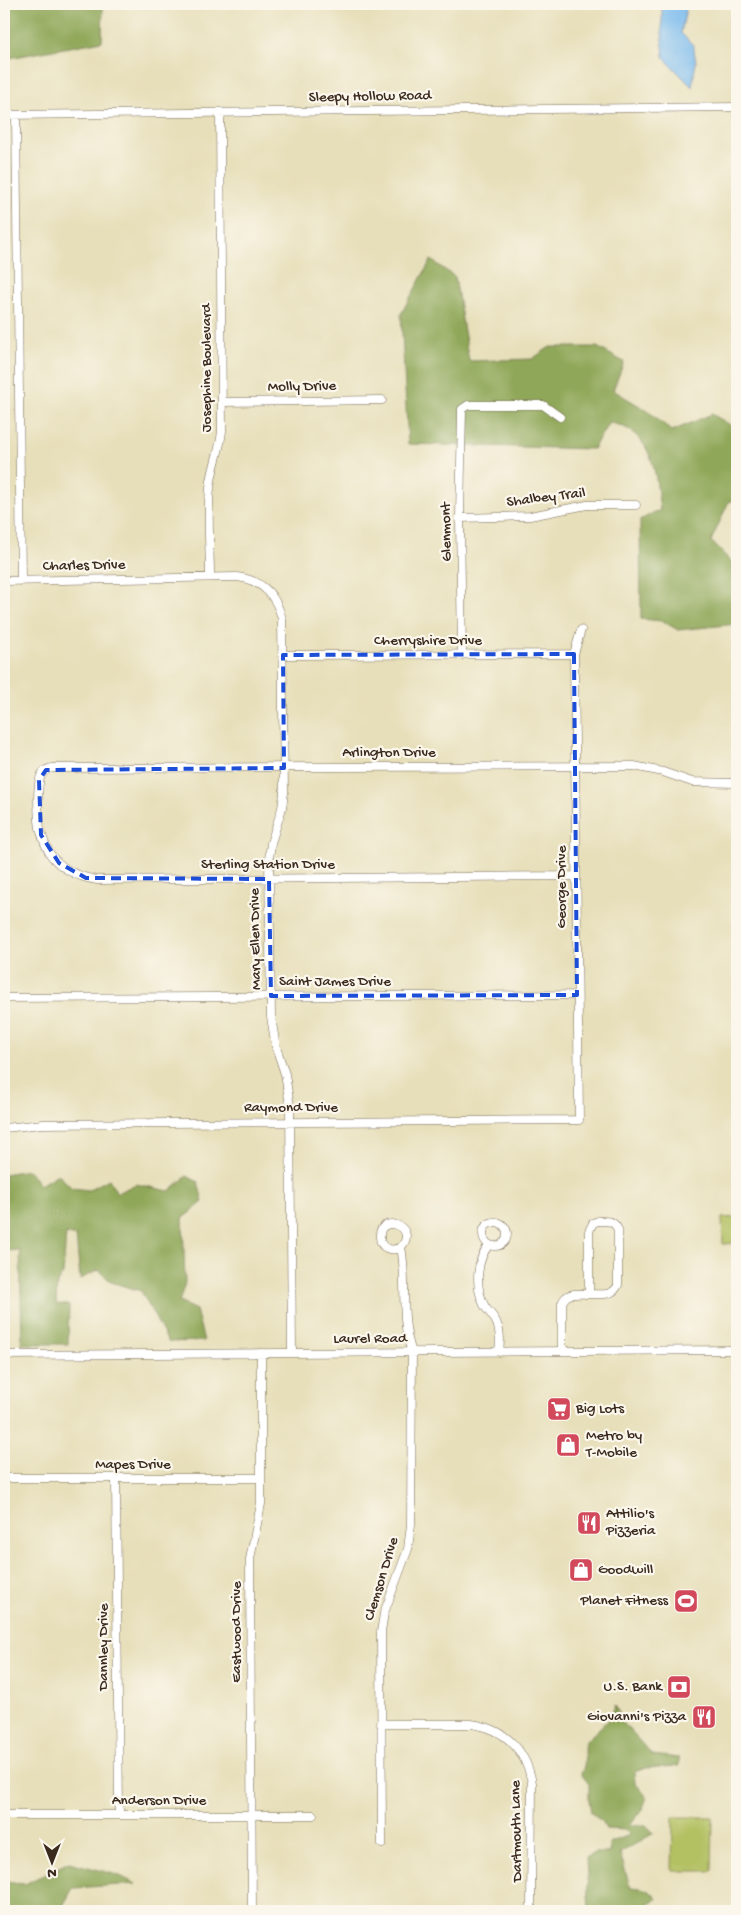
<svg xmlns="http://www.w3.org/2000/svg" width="741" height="1915" font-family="'Gochi Hand',sans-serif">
<rect width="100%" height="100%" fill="#fbf7ec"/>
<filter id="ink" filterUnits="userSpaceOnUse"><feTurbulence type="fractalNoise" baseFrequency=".02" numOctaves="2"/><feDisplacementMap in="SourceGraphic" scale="10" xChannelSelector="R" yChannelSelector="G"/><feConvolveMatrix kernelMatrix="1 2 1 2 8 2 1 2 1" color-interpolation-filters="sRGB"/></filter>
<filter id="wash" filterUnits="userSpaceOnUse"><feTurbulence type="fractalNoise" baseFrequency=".0096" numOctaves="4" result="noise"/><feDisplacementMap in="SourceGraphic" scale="20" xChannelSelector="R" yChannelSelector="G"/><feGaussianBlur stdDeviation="1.12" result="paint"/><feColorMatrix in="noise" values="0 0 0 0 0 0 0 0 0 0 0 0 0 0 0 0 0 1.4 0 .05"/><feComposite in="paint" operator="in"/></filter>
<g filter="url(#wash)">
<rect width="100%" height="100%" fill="#e7dfba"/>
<path fill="#b4c163" stroke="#787640" d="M737,1217V1243L723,1244L722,1218Z
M673,1817H713L712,1871H672Z"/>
<path fill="#8fa759" stroke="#65683c" d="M4,4H103L102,41L4,59Z
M431,260L455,277L469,361L532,359L550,347H597L624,362L613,390L648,411L672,431L712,414L737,429V500L729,501L711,541L737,568V624L678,630L662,621L641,619L640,520L660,510C656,480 656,447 628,429C623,426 615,424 609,422L593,449L408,444L401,314Z
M28,1170L40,1185L58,1174L72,1188L89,1190L109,1179L117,1193L136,1184L169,1191L187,1176L198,1182L203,1202L183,1218L185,1283L179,1302L196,1310L204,1341L168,1342L141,1291L111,1282L99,1270L80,1279L76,1236L66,1234L63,1274L57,1282L56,1304L69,1305L68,1344H22L20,1250L4,1251V1174Z
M615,1705L623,1723L652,1755L679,1758V1766L646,1768L634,1772L635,1783L647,1797L641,1813L628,1825H646L654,1833L620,1853L630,1887C642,1888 650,1888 657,1899L646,1905L647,1911H589L586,1858L594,1853H609V1843L630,1835L625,1830L606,1829L601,1821L591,1813L589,1800V1784L581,1774C588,1760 582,1755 585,1742L611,1717Z
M69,1862L118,1875L136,1884L73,1888L60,1911H4V1882L25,1884Z"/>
<path fill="#78baee" stroke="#5a7286" d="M662,4H687L681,33L693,45L696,62L692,87L664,58L662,33Z"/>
</g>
<g filter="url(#ink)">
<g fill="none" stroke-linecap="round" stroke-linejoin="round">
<defs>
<path id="minor" d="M4,115L737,107
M16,115L21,581
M222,402L382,400
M460,518L530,516L587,505H636
M210,577C210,547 207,517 210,488C212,468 220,451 222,431L220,112
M4,581L237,577C262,580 276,595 282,619L284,793L282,808L271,843L269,859L271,1017L276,1047L285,1074L290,1106L292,1353
M283,655L574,654
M462,655L460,518L462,409L468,405H543L560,417
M576,876L97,880C78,877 62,870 50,854C46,847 43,840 41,832C38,822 36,782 42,774C44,770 48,769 52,768L634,766L663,772L692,782L737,783
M4,998L577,995
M4,1128L43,1124L579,1120L574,654L581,630
M598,1221C607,1221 614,1220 618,1230V1285C613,1297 600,1294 589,1294V1231L593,1223Z
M483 1234a12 12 0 1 1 24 0a12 12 0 1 1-24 0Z
M489,1245C476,1260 475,1287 484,1305C488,1312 495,1317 497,1324C501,1333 500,1343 499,1352
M562,1351V1303C567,1291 578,1294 589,1294
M4,1355L737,1350
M4,1478H261
M116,1479L119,1815
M381,1724H471C505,1728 526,1750 532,1783L531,1911
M4,1815H313
M382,1844L381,1632L384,1613L408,1549L411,1524L412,1352C399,1318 408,1282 401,1247C420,1226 378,1213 380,1237C380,1249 392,1252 401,1247
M252,1911L250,1559L261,1504V1353"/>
</defs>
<use href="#minor" stroke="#776955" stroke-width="9"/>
<use href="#minor" stroke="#fff" stroke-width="8"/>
</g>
</g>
<path fill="none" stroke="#1d4ed8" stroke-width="4" stroke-dasharray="10 6" stroke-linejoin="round" d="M574,654L577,995L271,996L269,879L86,878L59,863L41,835L39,780L46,770L284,768L283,655Z"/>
<defs>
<symbol id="supermarket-square" viewBox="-11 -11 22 22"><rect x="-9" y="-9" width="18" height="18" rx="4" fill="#d1495b" stroke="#fbf7ec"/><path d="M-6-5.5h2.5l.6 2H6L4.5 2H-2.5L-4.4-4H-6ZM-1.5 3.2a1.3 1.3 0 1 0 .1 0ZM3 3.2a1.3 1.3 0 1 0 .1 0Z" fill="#fff"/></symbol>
<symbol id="shop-square" viewBox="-11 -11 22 22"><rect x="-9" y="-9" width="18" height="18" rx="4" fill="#d1495b" stroke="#fbf7ec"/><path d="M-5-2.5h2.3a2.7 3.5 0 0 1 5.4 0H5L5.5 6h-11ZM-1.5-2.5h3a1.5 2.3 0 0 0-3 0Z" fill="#fff"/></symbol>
<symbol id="restaurant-square" viewBox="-11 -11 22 22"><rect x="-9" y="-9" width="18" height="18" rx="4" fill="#d1495b" stroke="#fbf7ec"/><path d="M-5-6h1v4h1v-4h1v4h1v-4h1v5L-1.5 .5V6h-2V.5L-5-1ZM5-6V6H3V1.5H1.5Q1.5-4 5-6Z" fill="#fff"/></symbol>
<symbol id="stadium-square" viewBox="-11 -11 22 22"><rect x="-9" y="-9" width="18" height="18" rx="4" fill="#d1495b" stroke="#fbf7ec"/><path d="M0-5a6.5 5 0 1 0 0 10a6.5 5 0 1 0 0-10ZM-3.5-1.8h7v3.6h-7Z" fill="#fff"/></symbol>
<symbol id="bank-square" viewBox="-11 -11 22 22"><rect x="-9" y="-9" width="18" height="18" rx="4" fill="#d1495b" stroke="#fbf7ec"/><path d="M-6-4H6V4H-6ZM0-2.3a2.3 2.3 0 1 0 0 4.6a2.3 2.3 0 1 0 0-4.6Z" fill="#fff"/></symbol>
</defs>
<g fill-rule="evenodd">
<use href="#supermarket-square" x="545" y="1395" width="28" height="28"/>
<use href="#shop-square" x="554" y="1431" width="28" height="28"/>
<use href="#restaurant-square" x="575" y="1509" width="28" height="28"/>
<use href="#shop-square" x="567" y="1556" width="28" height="28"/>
<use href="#stadium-square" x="672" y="1587" width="28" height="28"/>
<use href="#bank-square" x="665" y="1673" width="28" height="28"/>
<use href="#restaurant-square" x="690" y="1703" width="28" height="28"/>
</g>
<g text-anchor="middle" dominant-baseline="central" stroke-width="4.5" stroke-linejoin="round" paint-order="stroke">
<g font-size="15" fill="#3b2a1e" stroke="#fbf7ec">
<text transform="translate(370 97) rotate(-1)">Sleepy Hollow Road</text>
<text transform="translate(207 368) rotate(-90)">Josephine Boulevard</text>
<text transform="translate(302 387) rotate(-1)">Molly Drive</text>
<text transform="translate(546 498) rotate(-7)">Shalbey Trail</text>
<text transform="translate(447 532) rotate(-91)">Glenmont</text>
<text transform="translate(84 566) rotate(-1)">Charles Drive</text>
<text x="428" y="641">Cherryshire Drive</text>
<text x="389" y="753">Arlington Drive</text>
<text x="268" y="865">Sterling Station Drive</text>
<text transform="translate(562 887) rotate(-90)">George Drive</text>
<text transform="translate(256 939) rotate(-91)">Mary Ellen Drive</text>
<text x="335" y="982">Saint James Drive</text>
<text x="291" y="1108">Raymond Drive</text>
<text x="370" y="1339">Laurel Road</text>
<text x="133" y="1465">Mapes Drive</text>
<text transform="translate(382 1579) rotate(-73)">Clemson Drive</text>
<text transform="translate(237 1632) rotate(-90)">Eastwood Drive</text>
<text transform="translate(104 1647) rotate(-90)">Dannley Drive</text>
<text x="159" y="1801">Anderson Drive</text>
<text transform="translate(517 1831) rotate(-91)">Dartmouth Lane</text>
</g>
<g font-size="15" fill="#3b2a1e" stroke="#fbf7ec" text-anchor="start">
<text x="576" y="1409">Big Lots</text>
<text x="586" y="1436">Metro by<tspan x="586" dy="17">T-Mobile</tspan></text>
<text x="606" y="1514">Attilio's<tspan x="606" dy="17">Pizzeria</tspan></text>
<text x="598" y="1570">Goodwill</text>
<text x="668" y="1601" text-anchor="end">Planet Fitness</text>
<text x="662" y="1687" text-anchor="end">U.S. Bank</text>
<text x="686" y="1717" text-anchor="end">Giovanni's Pizza</text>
</g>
</g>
<rect width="741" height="1915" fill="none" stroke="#fbf7ec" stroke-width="20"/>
<g transform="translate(52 1862) rotate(180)" stroke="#fbf7ec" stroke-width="4" paint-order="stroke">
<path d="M0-4L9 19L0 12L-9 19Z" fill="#3b2a1e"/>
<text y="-8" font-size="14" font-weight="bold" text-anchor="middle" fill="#3b2a1e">N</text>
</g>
</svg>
